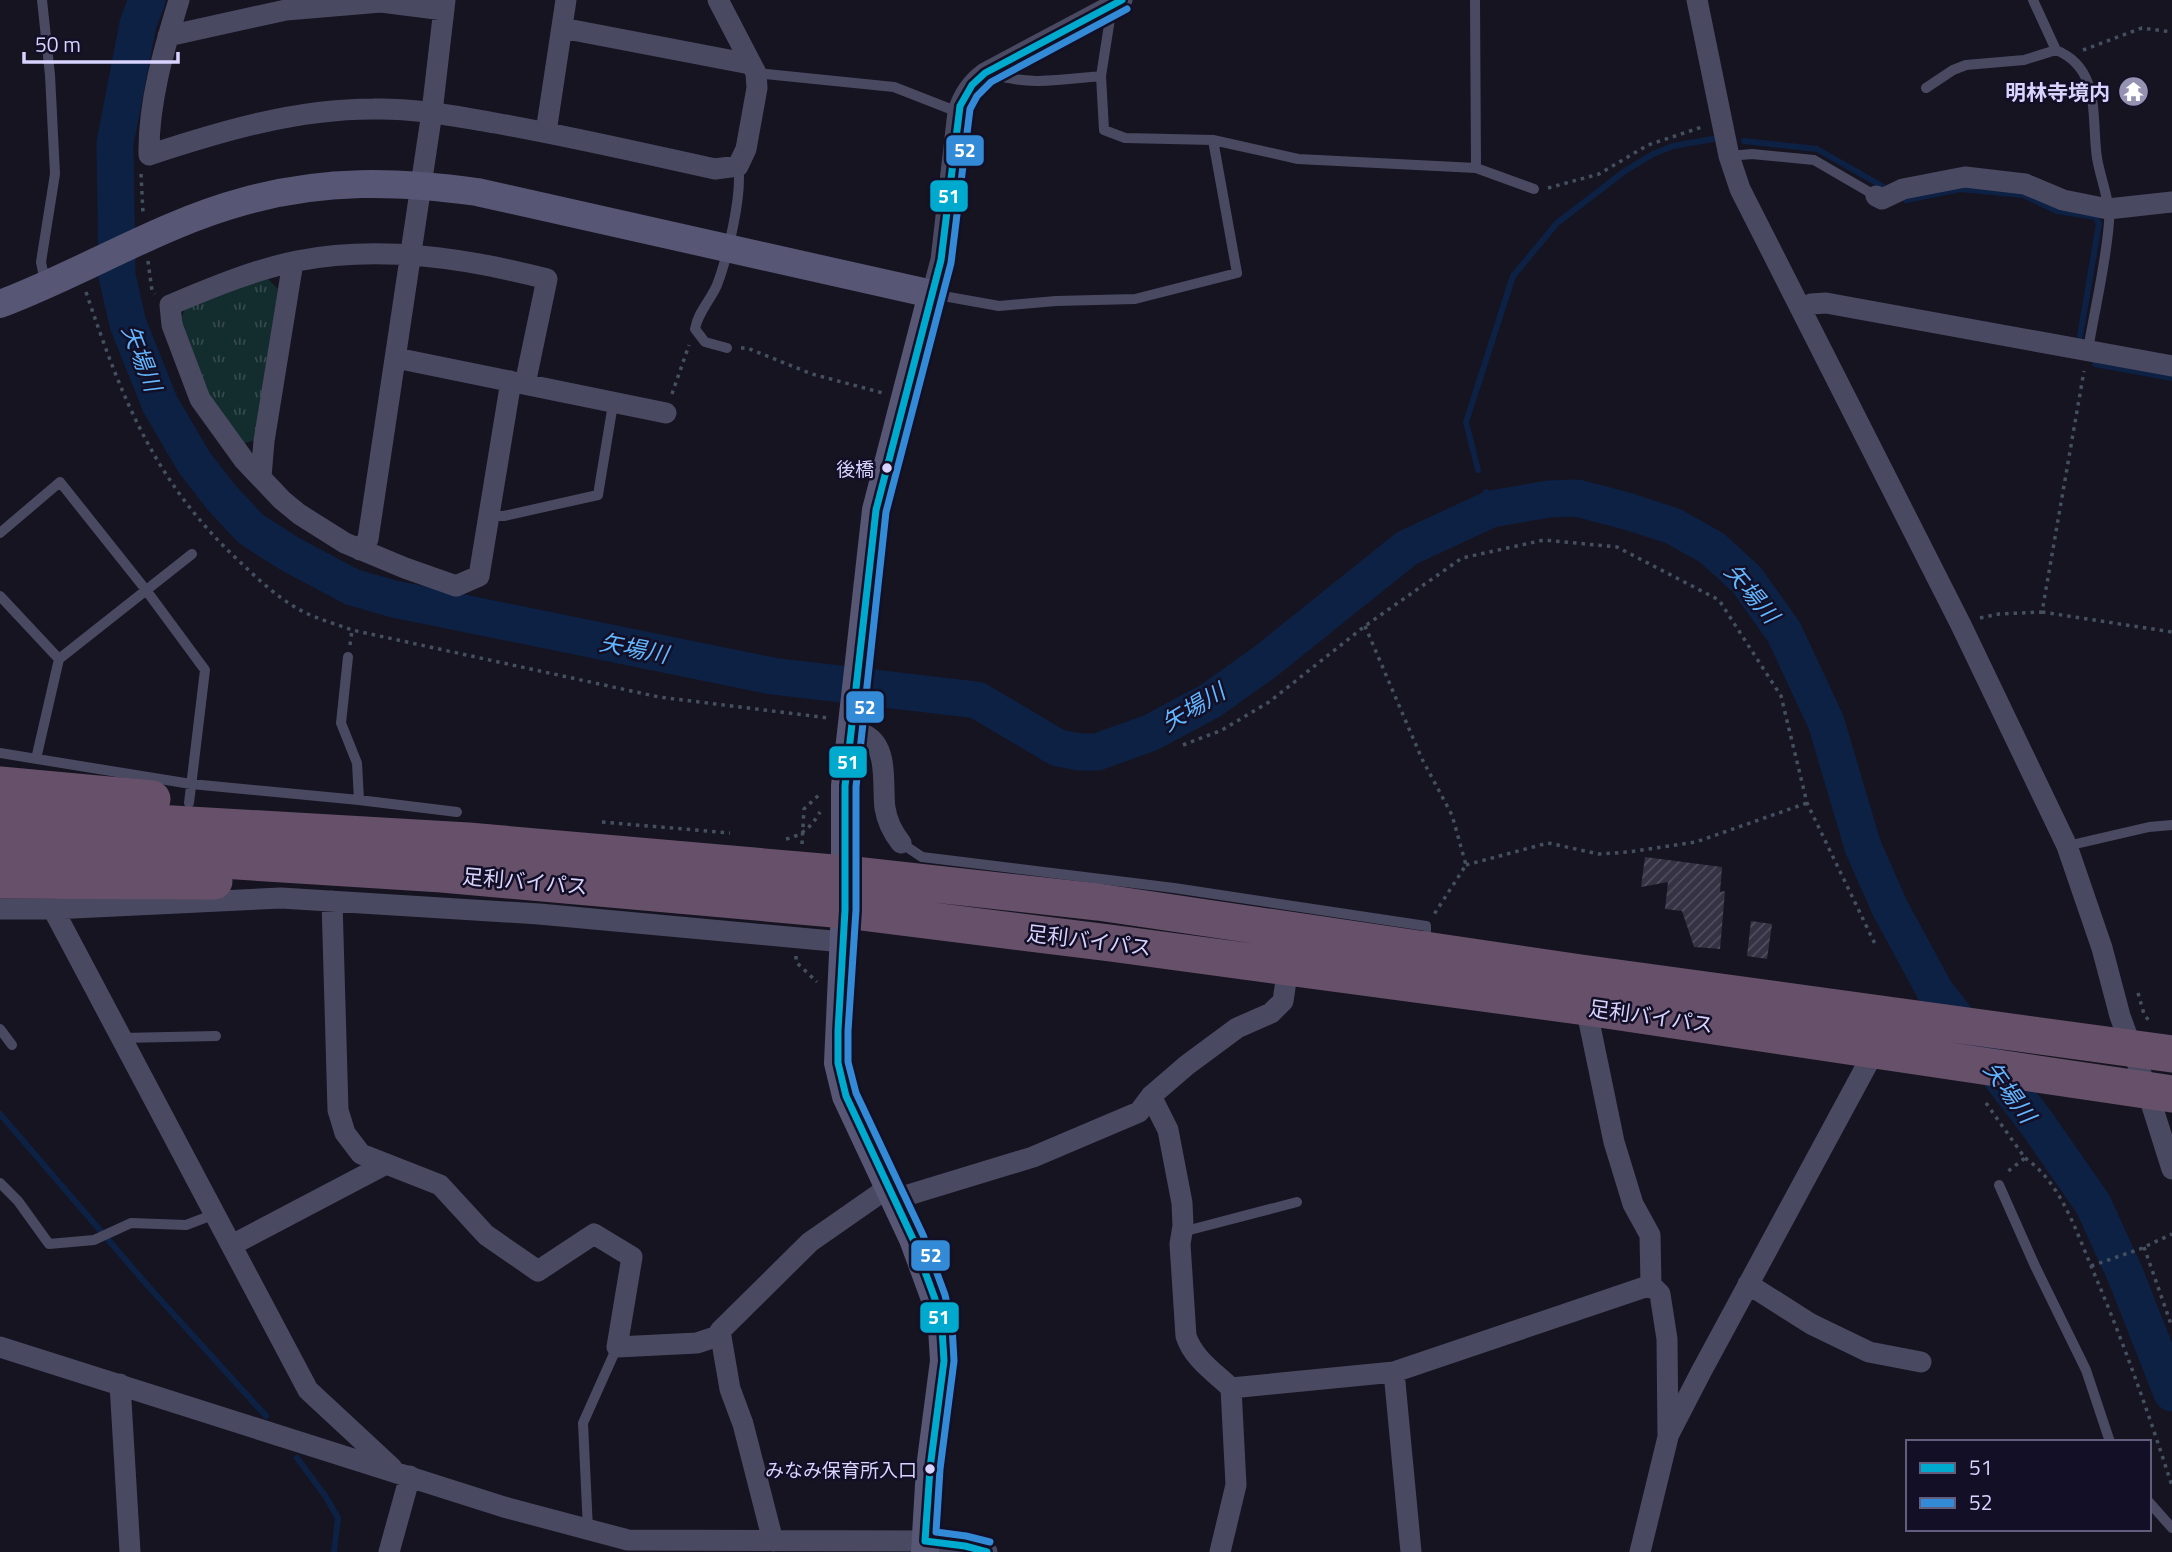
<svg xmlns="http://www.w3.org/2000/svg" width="2172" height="1552" font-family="'Titillium Web','Noto Sans JP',sans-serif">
<defs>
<pattern id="park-tufts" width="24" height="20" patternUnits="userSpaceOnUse" patternTransform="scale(1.75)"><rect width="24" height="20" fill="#132c2d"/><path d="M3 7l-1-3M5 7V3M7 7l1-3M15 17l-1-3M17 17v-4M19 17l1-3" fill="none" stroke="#354a4c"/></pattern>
<pattern id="building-hatch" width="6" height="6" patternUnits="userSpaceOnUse" patternTransform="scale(1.75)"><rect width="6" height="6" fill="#343243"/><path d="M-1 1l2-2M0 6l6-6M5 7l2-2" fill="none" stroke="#514f5f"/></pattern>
</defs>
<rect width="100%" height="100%" fill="#161421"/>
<path fill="url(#park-tufts)" d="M266,277L278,289L255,440L239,445L205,394L179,322L186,307Z"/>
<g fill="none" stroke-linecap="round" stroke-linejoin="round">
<path stroke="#0d2144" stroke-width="6" d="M1744,141L1817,149L1882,186
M1906,200L1960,189L1971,190L2023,195L2057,211L2096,217L2099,224L2080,336
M2095,364L2172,378
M1478,470L1466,422L1513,276L1557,223L1625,171L1653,154L1673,146L1713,139
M1486,492L1491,509
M0,1114L148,1286L266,1416
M297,1458L326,1497L338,1518L334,1552"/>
<path stroke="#0d2144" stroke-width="37" d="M147,0L138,24L115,143L117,276L128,324L160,404L194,462L221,497L251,529L290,554L352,587L394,599L772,676L977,700L1058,748L1080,752H1097L1150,733L1210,701L1266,661L1407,548L1491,509L1549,499L1577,498L1630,512L1673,526L1712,548L1747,580L1784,632L1826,722L1863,847L1890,908L1935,991L2036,1122L2093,1204L2125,1274L2172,1393"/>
</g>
<path fill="url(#building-hatch)" d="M1645,857L1722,867L1720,892L1725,891L1720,949L1694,947L1682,911L1665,909L1668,882L1641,887Z
M1751,921L1772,924L1767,959L1747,956Z"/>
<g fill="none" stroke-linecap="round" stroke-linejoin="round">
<path stroke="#44505f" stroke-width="3.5" stroke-dasharray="3.5 5" stroke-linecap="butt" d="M2083,50L2142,28L2172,32
M141,174L143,213
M1548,188L1599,174L1648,145L1702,127
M148,261L152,291L155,294
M86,292C122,399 155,483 240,562C259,580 279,599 302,611C317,619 336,624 352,630L659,697L829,718
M741,348H747L812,374L883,393
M672,394L689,345
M2042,612L2172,632
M1980,618L1999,614L2042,612L2084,371
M1365,626L1422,759L1452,815L1466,865L1433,916
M350,645L352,630
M1183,745L1222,730L1269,702L1365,626L1462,558L1544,540L1617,547L1719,600L1781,696L1807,803L1876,946
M602,822L730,833
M786,839C803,835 811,827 820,812
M802,844L804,809L821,793
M1466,865L1548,843L1599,854L1628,852L1696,842L1807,803
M796,956V962L817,982
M2138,993L2144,1014L2149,1021
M1986,1103L2025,1158L2007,1172
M2025,1158C2060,1182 2075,1228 2091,1266C2122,1338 2148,1411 2172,1486
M2144,1247L2172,1327
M2091,1266L2140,1249L2172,1234"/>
<path stroke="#4a4962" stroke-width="10" d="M42,0L50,75L55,174L41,262L45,282
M1475,0L1476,168L1534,189
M2033,0L2056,50C2102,69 2091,118 2097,158C2100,177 2111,204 2109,222C2106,264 2095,307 2088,350
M1112,6L1101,76L1104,130L1125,138L1213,140L1298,159L1476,168
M756,73L894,87L958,112
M987,73C1030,86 1058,80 1101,76
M1926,88L1953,70L1966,65L2024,60L2056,50
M1729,156L1752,154L1814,160L1876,196
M932,294L999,306L1056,301L1135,299L1237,273L1213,140
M727,348L705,342L695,329C698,312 710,301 717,285C727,259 743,193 738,166
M489,516H504L598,495L613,404
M0,533L60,482L146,590L205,670L189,803
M0,596L59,659
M348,657L341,723L357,763L359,800
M0,753L191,784L359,800L457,812
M36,759L59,659L192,554
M901,843L922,857L1174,888L1426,926V945
M2067,846L2149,827L2172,825
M0,1029L12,1045
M121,1038L216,1036
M0,1183L18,1201L49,1244L94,1240L131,1223L186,1225L215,1214
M1999,1185L2035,1266L2086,1370L2110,1442
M1182,1232L1297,1202
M2149,1502L2172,1528
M588,1530L583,1423L617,1347"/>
<path stroke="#4a4962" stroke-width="21" d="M179,0C164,49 148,103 149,155C222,131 296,109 373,109C415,108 454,116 495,123C569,136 642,153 715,169L738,166L746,149L757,88L756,73L718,0
M1697,0L1729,156L1740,189L1961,625L2067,846L2102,948L2120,1016L2147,1090L2172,1169
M562,28L750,64
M168,36L286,10L381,2L444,10
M546,132L566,0
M1876,196L1882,199L1903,189L1965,177L2025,184L2063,200L2108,209L2172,202
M932,294L941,260L958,112C963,95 971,83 985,73L1122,0
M1800,308L1811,304L1826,303L2172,366
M396,358L666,413
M511,381L479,576L456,586L405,568L345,543L299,514L282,500L244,460L200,399L172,325L170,305C211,288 253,270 297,261C380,245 466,258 547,279L525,384
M261,477L264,441L293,262
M360,550L368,539L432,112L445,0
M851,732C856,733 862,734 867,736C889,749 882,788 885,808C887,821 893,833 901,843
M332,901L338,1110L345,1133L361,1154L440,1185L486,1235L538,1271L594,1234L632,1257L617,1347L697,1343L721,1335
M0,909H53L281,898L539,914L843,942
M53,909L308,1390L392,1468
M1586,1007L1614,1142L1633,1204L1650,1235L1651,1285L1660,1294L1667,1339L1668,1437L1640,1552
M1151,1096L1168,1130L1182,1203L1183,1226L1180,1244L1186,1336C1193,1358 1214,1372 1231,1388L1236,1485L1220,1552
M895,1199L1033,1157L1139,1112L1151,1096L1187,1065L1237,1028L1271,1013L1283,1001L1288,967
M232,1245L386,1164
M1748,1284L1811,1324L1869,1352L1921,1362
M0,1347L504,1507L628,1540L925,1541L965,1546L987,1552
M1394,1372L1411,1552
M120,1384L130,1552
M1231,1388L1394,1372L1651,1285
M1669,1434L1701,1372L1875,1050
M773,1541L743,1424L730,1389L720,1331L810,1242L889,1187
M389,1552L410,1476"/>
<path stroke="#575674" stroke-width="28" d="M0,304C83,273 159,224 245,201C324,179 397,181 477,192L932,294L876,510L845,786V910L838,1063L846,1096L913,1239L935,1299L942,1328L944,1361L930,1468L925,1552"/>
<path stroke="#67516a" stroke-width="37" d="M0,785L152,799
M0,814L468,841L845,874L1098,902L1581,973L2172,1054
M0,846L442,874L845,910L1110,943L1586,1007L2172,1094
M0,880L214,881"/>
<defs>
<path id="bus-1" d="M987,1552L965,1546L925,1541L930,1468L944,1361L942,1328L935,1299L913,1239L846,1096L838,1063V1031L845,910V786L876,510L941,260L960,106L972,85L985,73L1122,0"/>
<path id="bus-2" d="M990,1542L966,1536L936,1532L940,1469L954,1361L952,1326L945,1295L923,1235L856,1093L848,1062V1031L856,910V787L886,512L951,263L970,109L977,96L991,82L1127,9"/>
</defs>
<use href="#bus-1" stroke="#130f26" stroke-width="12"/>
<use href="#bus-2" stroke="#130f26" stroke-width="12"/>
<use href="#bus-1" stroke="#00a9ce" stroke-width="7"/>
<use href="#bus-2" stroke="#338bd7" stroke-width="7"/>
</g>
<defs>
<symbol id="temple-disc" viewBox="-11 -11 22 22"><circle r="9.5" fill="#9591b1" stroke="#130f26"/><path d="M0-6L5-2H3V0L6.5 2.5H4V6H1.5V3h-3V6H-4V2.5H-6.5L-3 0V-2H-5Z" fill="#fff"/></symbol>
</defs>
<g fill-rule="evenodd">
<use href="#temple-disc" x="2116" y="74" width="35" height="35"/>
</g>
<g fill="#d9d4ff" stroke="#130f26" stroke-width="2.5">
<circle cx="887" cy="468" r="6"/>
<circle cx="930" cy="1469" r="6"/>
</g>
<g text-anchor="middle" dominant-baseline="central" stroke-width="5" stroke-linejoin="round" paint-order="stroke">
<g font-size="19" fill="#d9d4ff" stroke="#130f26" text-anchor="end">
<text x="874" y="468">後橋</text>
<text x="917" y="1469">みなみ保育所入口</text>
</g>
<g font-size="21" font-weight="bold" fill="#d9d4ff" stroke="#130f26" text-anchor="end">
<text x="2110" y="92">明林寺境内</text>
</g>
<g font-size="21" fill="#d9d4ff" stroke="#130f26">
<text transform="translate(525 881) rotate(5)">足利バイパス</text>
<text transform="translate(1089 940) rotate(7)">足利バイパス</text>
<text transform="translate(1651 1016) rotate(8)">足利バイパス</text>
</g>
<g font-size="23" font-style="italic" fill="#62b6ff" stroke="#130f26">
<text transform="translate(142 358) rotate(69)">矢場川</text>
<text transform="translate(1752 593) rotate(50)">矢場川</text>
<text transform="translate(634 648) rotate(11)">矢場川</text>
<text transform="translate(1193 707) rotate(-31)">矢場川</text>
<text transform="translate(2010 1092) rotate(54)">矢場川</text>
</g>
</g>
<g stroke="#130f26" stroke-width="2.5">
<rect x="945" y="134" width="40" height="33" rx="7" fill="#338bd7"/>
<rect x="929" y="179" width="40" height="34" rx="7" fill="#00a9ce"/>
<rect x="845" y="690" width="40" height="34" rx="7" fill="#338bd7"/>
<rect x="828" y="745" width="40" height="34" rx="7" fill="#00a9ce"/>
<rect x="910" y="1239" width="41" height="33" rx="7" fill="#338bd7"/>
<rect x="919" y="1301" width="41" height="33" rx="7" fill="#00a9ce"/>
</g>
<g font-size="19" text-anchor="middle" font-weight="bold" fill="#fff">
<text x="965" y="157">52</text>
<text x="949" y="203">51</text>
<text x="865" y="714">52</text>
<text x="848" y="769">51</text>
<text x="931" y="1262">52</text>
<text x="939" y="1324">51</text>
</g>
<rect x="1906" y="1440" width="245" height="91" fill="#130f26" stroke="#625e7d" stroke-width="2"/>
<rect x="1920" y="1463" width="35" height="10" fill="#00a9ce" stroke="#625e7d" stroke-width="2"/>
<text x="1969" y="1475" font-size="21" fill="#d9d4ff">51</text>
<rect x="1920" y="1498" width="35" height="10" fill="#338bd7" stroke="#625e7d" stroke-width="2"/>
<text x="1969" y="1510" font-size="21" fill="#d9d4ff">52</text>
<path d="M24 52v10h154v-10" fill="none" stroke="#d9d4ff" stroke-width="3.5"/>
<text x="35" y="52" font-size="21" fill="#d9d4ff" stroke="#130f26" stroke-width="5" paint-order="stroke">50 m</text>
</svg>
